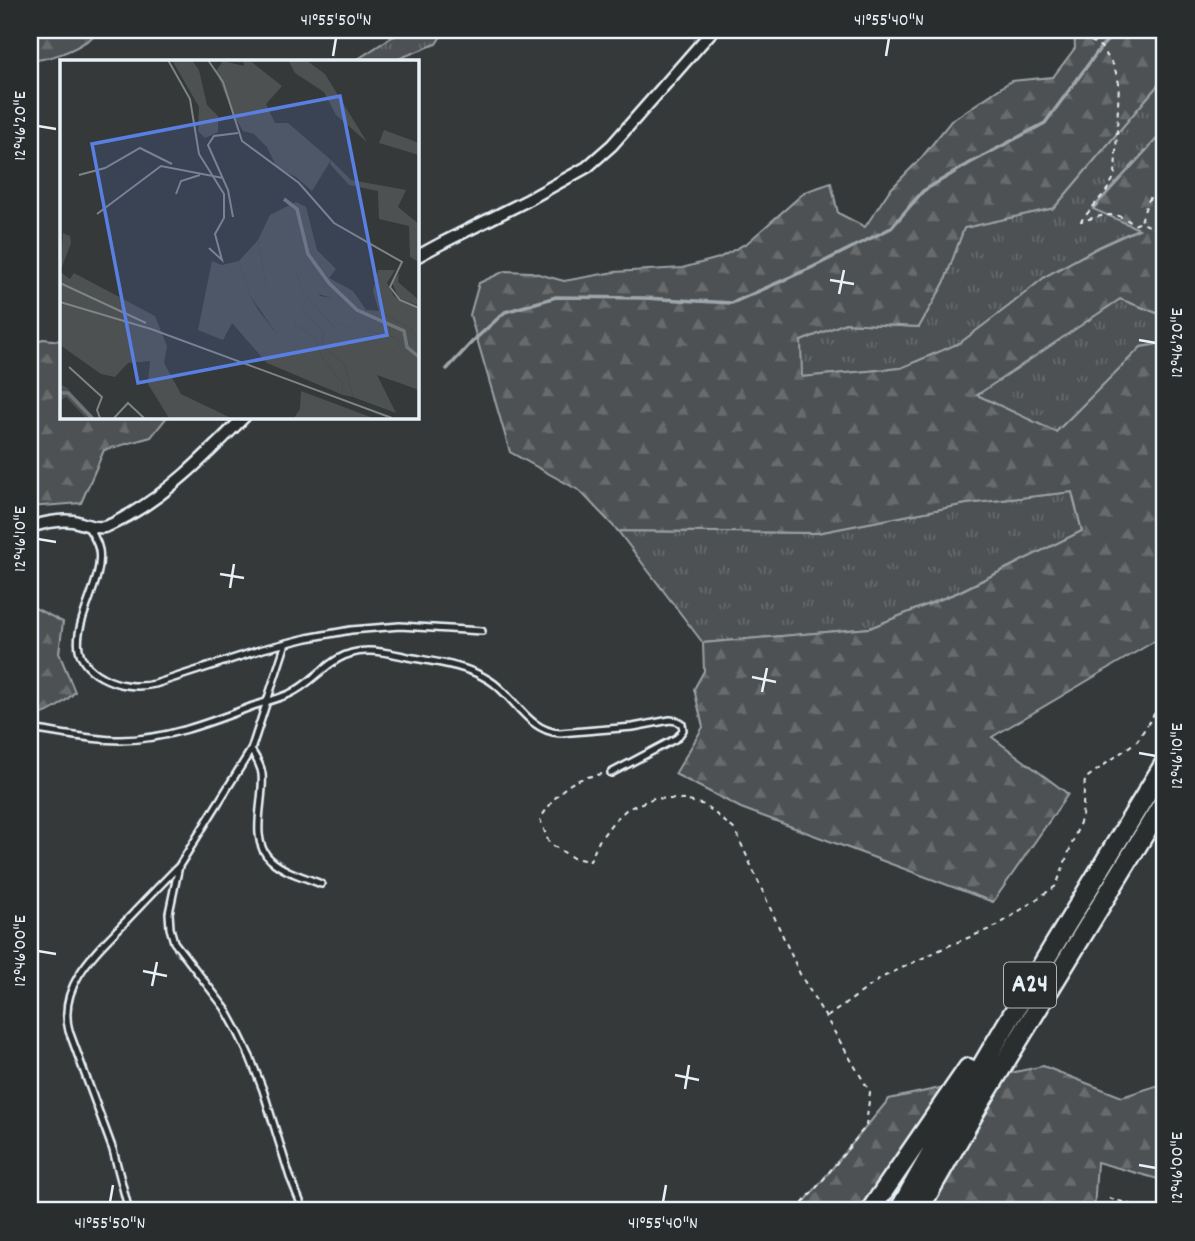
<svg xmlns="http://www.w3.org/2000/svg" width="1195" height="1241" font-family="Dekko,sans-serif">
<defs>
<pattern id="grass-tufts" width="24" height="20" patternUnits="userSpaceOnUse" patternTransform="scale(1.75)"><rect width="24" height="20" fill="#4d5152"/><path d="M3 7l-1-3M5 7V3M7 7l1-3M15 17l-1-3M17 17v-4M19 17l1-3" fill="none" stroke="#676a6c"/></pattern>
<pattern id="forest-firs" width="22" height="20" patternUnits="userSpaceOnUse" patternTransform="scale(1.75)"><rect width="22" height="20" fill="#4d5152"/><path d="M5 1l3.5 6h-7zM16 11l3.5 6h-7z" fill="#676a6c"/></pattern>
</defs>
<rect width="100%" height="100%" fill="#35393a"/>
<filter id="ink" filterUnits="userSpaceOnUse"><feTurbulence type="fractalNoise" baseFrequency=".0143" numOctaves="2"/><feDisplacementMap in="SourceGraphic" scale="14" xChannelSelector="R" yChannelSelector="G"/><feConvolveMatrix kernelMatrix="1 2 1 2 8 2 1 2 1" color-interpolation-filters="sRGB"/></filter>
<g filter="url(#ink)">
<path fill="url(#grass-tufts)" stroke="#9aa1a5" stroke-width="2" d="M410,30H445L436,44L393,61H355L392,37Z
M1165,66V130L1093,208L1140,228L1099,247L1046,276L1009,306L960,343L901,368L801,377V341L845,323L919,327L944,283L964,228L1054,208L1158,85Z
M1120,299L1165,316V343L1141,347L1056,432L976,395Z
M1072,492L1082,531L958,592L870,628L703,643L618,531L817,533L966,504Z"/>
<path fill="url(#forest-firs)" stroke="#9aa1a5" stroke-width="2" d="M30,30H101C81,48 57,58 30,61Z
M1074,30H1165V66L1158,85L1054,208L964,228L944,283L919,327L845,323L801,341L802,377L901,368L960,343L1009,306L1046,276L1099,247L1139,229L1093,209L1165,130V316L1120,299L977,395L1056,432L1141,347L1165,343V635L992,737L1068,794L993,902L741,808L675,774L703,727L694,689L704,671L703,643L870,628L959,592L1082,531L1072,492L966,504L817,533L618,531L580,491L510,452L470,315L479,283L505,271L531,272L564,281L614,272L682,268L719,258L747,243L805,192L831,183L838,213L865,227L889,191L922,157L951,121L1011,81L1053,77L1075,48Z
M43,339L61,341V416L167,417L151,437L104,450L81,503L30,507V343Z
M30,608H35L63,622L59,653L75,692C64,703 46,717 30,716Z
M1043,1066L1122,1097L1165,1083V1181L1097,1162L1094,1211H797L889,1099Z"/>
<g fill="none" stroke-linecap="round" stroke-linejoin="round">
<path stroke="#a0a7ac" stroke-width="3.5" d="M447,369L473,341L505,312L556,297L644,298L732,303L813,267L891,228L923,191L970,163L1045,123L1101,47L1117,30"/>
<defs>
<path id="lane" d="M87,526C92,533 97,540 99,550C106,593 47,648 102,677C118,686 138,688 155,684L263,649L307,638L351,630L400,626L482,631
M286,643L251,750L179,866L169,913L170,928L174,942L225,1008L237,1030L250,1057L263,1090L290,1177L304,1211
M30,729C59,733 90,740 120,740C165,740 211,722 253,706C265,702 277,699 289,694C318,681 330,652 366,651C380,650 394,654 408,657C435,662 465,665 489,680C514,695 527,731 560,733L633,727L670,720L677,721L682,724L683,730L677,738L611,773
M251,750C256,758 261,765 262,774C265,800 248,841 271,860C284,872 305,877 321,884
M129,1211L113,1150L69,1031C57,985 97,951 125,922C143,903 160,885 178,867"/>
<path id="street" d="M416,257L442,243L526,201L587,167L612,145L713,30
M30,527C43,523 58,519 73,521C84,523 92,529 104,527C113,525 121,519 129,515C173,490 209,452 245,416"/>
<path id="highway" d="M870,1211L968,1068
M899,1211C983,1059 1075,911 1165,763
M918,1211L980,1103L1165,800"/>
</defs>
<use href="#lane" stroke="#e8f1f8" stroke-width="10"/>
<use href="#street" stroke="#e8f1f8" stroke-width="15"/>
<use href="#highway" stroke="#e8f1f8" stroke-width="23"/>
<path stroke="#e8f1f8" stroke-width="2" stroke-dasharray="5 5" stroke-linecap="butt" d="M980,30L987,34L1032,37L1054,30
M1073,30L1101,47L1114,66L1119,83L1115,176L1107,190L1081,221C1102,216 1116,209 1134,225L1141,222
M1165,184C1150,191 1145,207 1141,222L1157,230L1165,238
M602,774C566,780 560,790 540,819L549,843L573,858L590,861L599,841L613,822L627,809L654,798L684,800L705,805L735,830L800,974L870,1092L866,1126L823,1180L796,1211
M827,1017L883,977L948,946L997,926L1056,886L1082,817L1085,779L1137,741L1165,697
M1109,1198L1136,1206L1147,1211"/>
<use href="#lane" stroke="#2a2d2e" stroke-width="5"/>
<use href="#street" stroke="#2a2d2e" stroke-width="10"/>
<use href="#highway" stroke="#2a2d2e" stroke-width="18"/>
</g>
</g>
<path fill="none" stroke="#e8f1f8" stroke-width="2.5" d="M333,56L336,38M886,56L889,38M38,126L56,129M830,280L854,284M839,294L844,270M1139,340L1156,343M38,539L56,542M220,574L244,578M230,588L234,564M752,677L776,682M762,692L767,668M1139,753L1156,756M38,951L56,954M143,971L167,976M152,986L157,962M675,1075L699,1080M685,1089L689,1065M1139,1165L1156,1168M110,1202L113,1185M663,1202L666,1185"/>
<g text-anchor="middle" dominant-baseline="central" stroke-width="7" stroke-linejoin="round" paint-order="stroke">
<rect fill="#2a2d2e" stroke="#afb6bb" stroke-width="2" x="1004" y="962.5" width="52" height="45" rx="5"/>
<g font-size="26" font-weight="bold" fill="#e8f1f8">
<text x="1030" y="985">A24</text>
</g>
</g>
<g transform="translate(60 60)">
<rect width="359" height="359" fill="#35393a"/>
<path d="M324,70L359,83V95L319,83ZM271,100L291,120L346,130L338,147L359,164V202L350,197L349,166L319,159L318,131L289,125L270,104ZM198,180L205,220L224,269L216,273L189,234L179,201ZM243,209L260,236L272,238L308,271L338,278L343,297L281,263L279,273L242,230L236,211ZM318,210H335L327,223L334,236L359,249V282L351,269L319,251L313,231ZM339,213L338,222L359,240V246L339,238L332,223ZM239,246L264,272L262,285L285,305L293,337L283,335L282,323L263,299L255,278L235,264Z" fill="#4d5152"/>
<path d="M112,0H132L139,10L147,45L158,56V72L145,78L138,71L139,47ZM183,0H189L222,26L206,44L215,63H228L271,100L252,131L236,117L217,108L207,87L194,74L183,71L172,52L156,11L163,1L184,6ZM228,0H246L265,14L307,82L276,55L264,32L235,13ZM236,142L246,147L257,190L276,209L269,218L293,231L306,250L319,251L351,269L359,282V330L317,315L336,353L293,337L285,305L262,285L264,272L240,247L235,264L255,278L263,299L282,323L283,335L207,303L172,263L163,280L138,270L152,201L162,205L179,201L189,234L199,251L216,273L223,269L205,220L198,180L210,155ZM244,210L251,232L272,238L280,255L308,271L338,278L342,296L281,263L278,272L242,230L236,211ZM3,173L10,176L11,183L0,212ZM0,212L10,219L14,213L95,256L107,286L104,303L121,334L171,358H109L88,324L90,301L68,303L55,317L41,314L0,285ZM0,324L7,328L35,358H26L6,337L0,341ZM241,331L313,358H234L240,349Z" fill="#4d5152" fill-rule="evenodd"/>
<path fill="none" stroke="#707579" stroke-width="3.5" d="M224,139L237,149L248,194L269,223L297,250L344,271L347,287L359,297M0,333H8L32,358"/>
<path fill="none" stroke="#7d8386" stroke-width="2" d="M108,0L130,39L139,94L164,134V158L155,174L162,200L149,188M148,0L163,22L182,81L239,123L274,163L342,202L330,227L340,240L359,248M19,115L45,108L80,88L112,104M116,134L121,121L140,115M37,154L101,106L163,118M173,157L168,130L148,85L154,76L178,73M0,223L86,263M0,242L91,269L332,358M9,307L42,337L37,350L40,358M54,358L68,343L84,358"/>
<path fill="#5a7fe2" fill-opacity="0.15" stroke="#5a7fe2" stroke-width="3.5" d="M280,36L327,275L78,323L32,84Z"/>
<rect width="359" height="359" fill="none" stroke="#e8f1f8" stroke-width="3.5"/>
</g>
<rect width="1195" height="1241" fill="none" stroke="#2a2d2e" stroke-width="77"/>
<rect x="38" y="38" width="1118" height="1164" fill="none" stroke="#e8f1f8" stroke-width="2.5"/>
<g font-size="18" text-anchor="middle" fill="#e8f1f8">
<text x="336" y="25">41°55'50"N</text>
<text x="889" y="25">41°55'40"N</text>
<text transform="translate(19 126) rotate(-90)" y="6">12°46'20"E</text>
<text transform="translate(1176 343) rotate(-90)" y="6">12°46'20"E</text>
<text transform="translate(19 539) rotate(-90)" y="6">12°46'10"E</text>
<text transform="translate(1176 756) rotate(-90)" y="6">12°46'10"E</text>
<text transform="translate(19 951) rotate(-90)" y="6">12°46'00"E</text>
<text transform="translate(1176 1168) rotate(-90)" y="6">12°46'00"E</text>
<text x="110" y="1228">41°55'50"N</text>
<text x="663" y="1228">41°55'40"N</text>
</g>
</svg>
